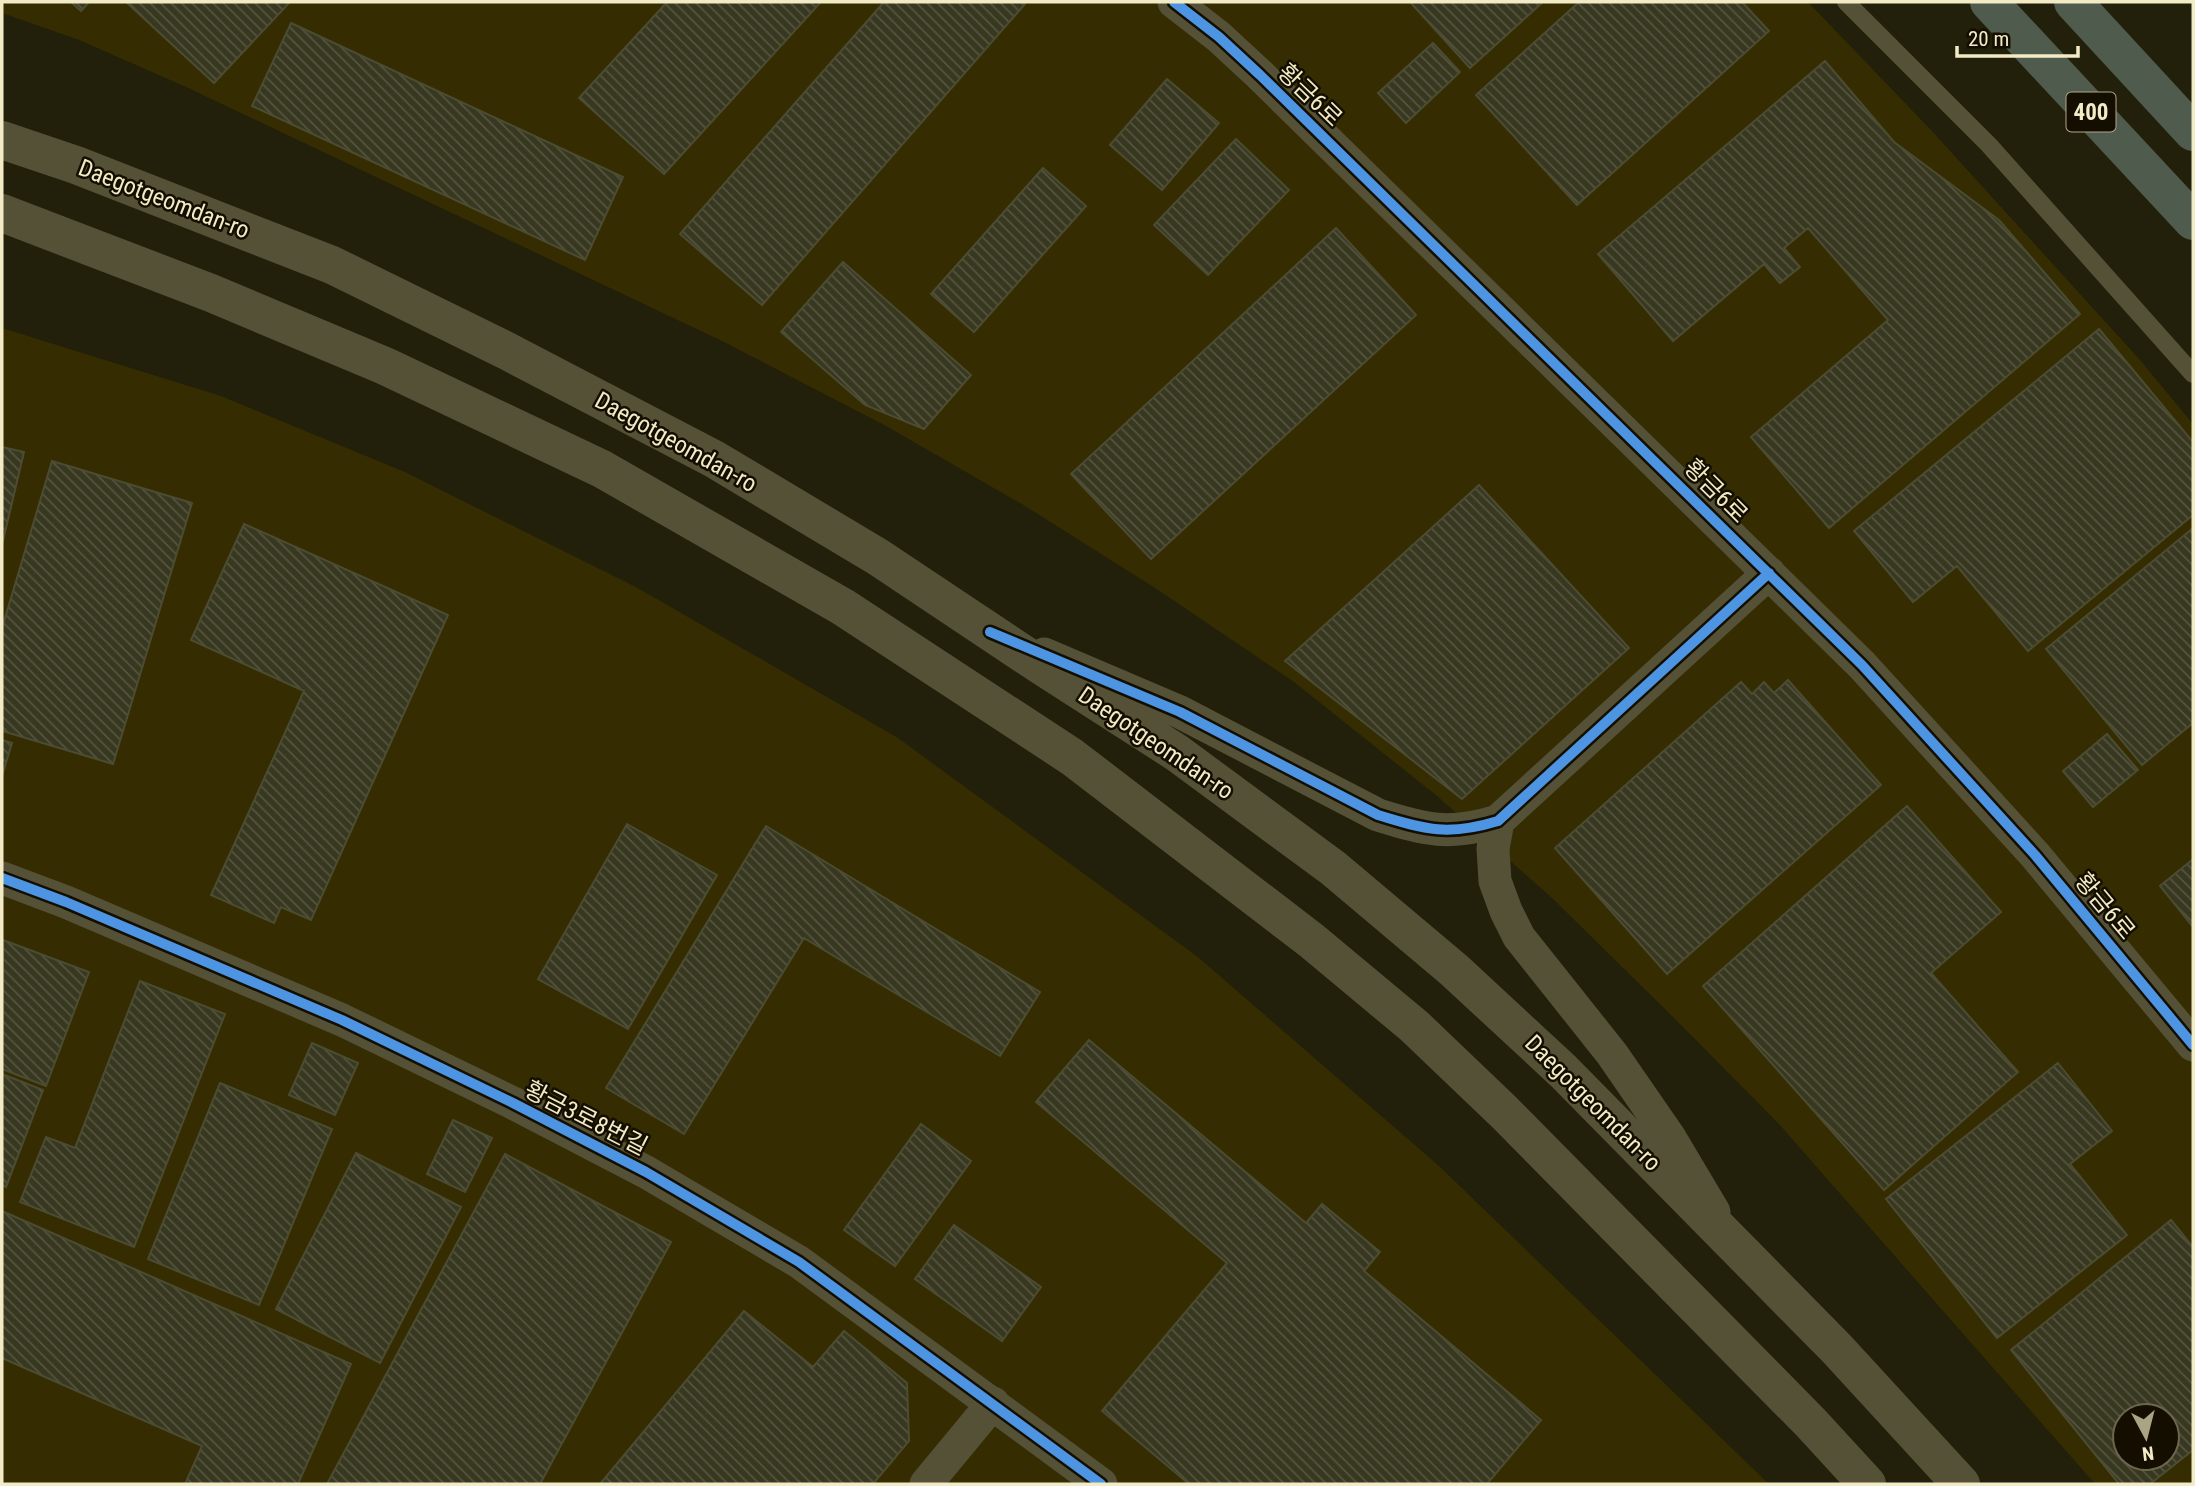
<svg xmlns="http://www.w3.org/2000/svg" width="2195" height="1486" font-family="'Roboto Condensed','Noto Sans KR',sans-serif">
<defs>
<pattern id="building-back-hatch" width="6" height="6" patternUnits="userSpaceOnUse" patternTransform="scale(1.75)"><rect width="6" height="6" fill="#383720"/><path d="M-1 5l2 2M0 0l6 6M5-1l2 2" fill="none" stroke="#55543f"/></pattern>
</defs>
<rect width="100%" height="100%" fill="#221f0a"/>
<path fill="#352c01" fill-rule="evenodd" d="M2,2H1808L1932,131L2141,361L2193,424V1484H2095L1778,1123L1672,1016L1552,898L1437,796L1294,682L1155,588L1025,506L886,426L724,342L186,87L79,40L2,13ZM2125,1416H2167V1458H2125Z
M2,328L221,396L405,472L636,587L898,738L1198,957L1438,1165L1769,1484H2Z"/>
<path fill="url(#building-back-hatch)" stroke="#4c4c33" stroke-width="2" fill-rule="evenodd" d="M71,2H89L81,11Z
M126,2H290L214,83Z
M667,2H821L664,174L579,98Z
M884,2H1022L1025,4L762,305L680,234Z
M1410,2H1543L1470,68Z
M1579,2H1742L1769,31L1577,205L1476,95Z
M291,23L623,177L585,260L252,106Z
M1433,43L1460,72L1406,123L1378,93Z
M1825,61L1894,142L1999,220L2080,314L1829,528L1751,437L1888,320L1808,228L1784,248L1800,267L1780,283L1764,264L1673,341L1598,254Z
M1167,79L1219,123L1162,190L1110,145Z
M1236,139L1289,190L1208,275L1154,225Z
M1043,168L1086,206L974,332L931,294Z
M1336,228L1416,315L1151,559L1071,474Z
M843,262L971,375L924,429L865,405L781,332Z
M2099,329L2193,442V515L2028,651L1957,566L1913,602L1854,531Z
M2,447L24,452L2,545Z
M52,461L192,503L113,764L2,731V628Z
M1479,485L1629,648L1462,799L1285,661Z
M244,524L448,615L311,920L281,907L274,923L211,895L304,691L191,640Z
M2193,528V723L2142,765L2046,649Z
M1788,680L1881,785L1667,974L1555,848L1741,682L1752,694L1764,682L1774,693Z
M2107,734L2138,770L2093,807L2063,771Z
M2,740L12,743L2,776Z
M1907,806L2001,912L1931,973L2018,1072L1884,1190L1703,986Z
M627,824L717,875L628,1029L538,979Z
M766,826L1040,992L1000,1056L804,938L684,1134L606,1088Z
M2193,859V927L2160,886Z
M3,940L89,972L46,1086L2,1069Z
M140,981L225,1014L134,1247L20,1202L46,1137L75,1148Z
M1089,1040L1306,1223L1322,1204L1380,1252L1364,1271L1541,1420L1487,1484H1189L1102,1411L1227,1263L1036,1102Z
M312,1043L358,1063L335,1115L289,1095Z
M2058,1063L2112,1131L2070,1164L2127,1235L1997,1338L1886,1199Z
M2,1074L43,1090L6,1187L2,1185Z
M220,1083L332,1129L259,1305L148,1259Z
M453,1120L492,1138L465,1192L427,1174Z
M921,1124L971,1161L895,1266L844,1230Z
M356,1153L461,1207L380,1363L276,1309Z
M505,1154L671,1242L540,1484H327Z
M2,1211L351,1364L298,1484H185L202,1446L2,1358Z
M2171,1220L2193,1247V1450L2150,1484H2119L2011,1350ZM2125,1416H2167V1458H2125Z
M954,1225L1041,1287L1002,1341L915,1279Z
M744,1311L813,1367L844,1331L907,1383L909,1441L873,1484H600Z"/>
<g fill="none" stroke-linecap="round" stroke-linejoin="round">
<path stroke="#555136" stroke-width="18" d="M1846,2L1989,145L2193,374"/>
<path stroke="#555136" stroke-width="33" d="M1174,2L1219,37L1260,75L1862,665L2035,855L2193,1045
M1044,654L1180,712L1378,815C1426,830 1449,836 1498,821L1769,573
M1498,821L1493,849L1495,881L1506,911L1519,937L1612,1054L1670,1138L1714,1212
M2,878L66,902L342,1020L513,1103L646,1172L799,1262L1101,1484
M926,1484L993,1403"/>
<path stroke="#555136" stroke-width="38" d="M2,140L76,165L332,265L507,351L714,459L878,557L1040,665L1177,753L1333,868L1454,970L1563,1071L1837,1349L1961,1484
M2,213L211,293L385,366L602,469L843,607L1072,757L1312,941L1414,1026L1504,1112L1811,1423L1867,1484"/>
<path stroke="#4f5b4c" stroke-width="38" d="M1989,2L2193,221
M2073,2L2193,132"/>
<defs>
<path id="cycleway" d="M1174,2L1219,37L1260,75L1862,665L2035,855L2193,1045
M990,632L1180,712L1378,815C1426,830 1449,836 1498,821L1769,573
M2,878L66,902L342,1020L513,1103L646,1172L799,1262L1101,1484"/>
</defs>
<use href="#cycleway" stroke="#130e00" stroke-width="15"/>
<use href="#cycleway" stroke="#4d94e3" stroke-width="10"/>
</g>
<g text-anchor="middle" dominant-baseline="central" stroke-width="5" stroke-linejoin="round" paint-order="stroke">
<rect fill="#130e00" stroke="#b0a88b" stroke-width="2" x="2066.5" y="92.5" width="49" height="39" rx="5"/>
<g font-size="23" font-weight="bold" fill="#f3eac6">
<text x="2091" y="112">400</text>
</g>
<g font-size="24" fill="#f3eac6" stroke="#130e00">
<text transform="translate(1310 95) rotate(44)">황금6로</text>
<text transform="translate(164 199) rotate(21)">Daegotgeomdan-ro</text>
<text transform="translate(676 442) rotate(29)">Daegotgeomdan-ro</text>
<text transform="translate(1716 491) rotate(45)">황금6로</text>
<text transform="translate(1156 743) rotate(34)">Daegotgeomdan-ro</text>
<text transform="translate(2105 906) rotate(50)">황금6로</text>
<text transform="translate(1593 1103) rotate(45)">Daegotgeomdan-ro</text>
<text transform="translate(586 1118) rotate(27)">황금3로8번길</text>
</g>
</g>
<rect width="2195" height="1486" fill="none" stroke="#f3eac6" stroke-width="7"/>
<g transform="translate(2146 1437) rotate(173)"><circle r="33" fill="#130e00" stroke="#6d664f" stroke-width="2"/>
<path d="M0-5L12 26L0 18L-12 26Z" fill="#aaa384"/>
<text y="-10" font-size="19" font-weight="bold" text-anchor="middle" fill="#f3eac6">N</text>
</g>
<path d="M1957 46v10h121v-10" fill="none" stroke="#f3eac6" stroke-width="3.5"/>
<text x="1968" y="46" font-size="21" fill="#f3eac6" stroke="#130e00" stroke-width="5" paint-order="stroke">20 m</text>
</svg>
